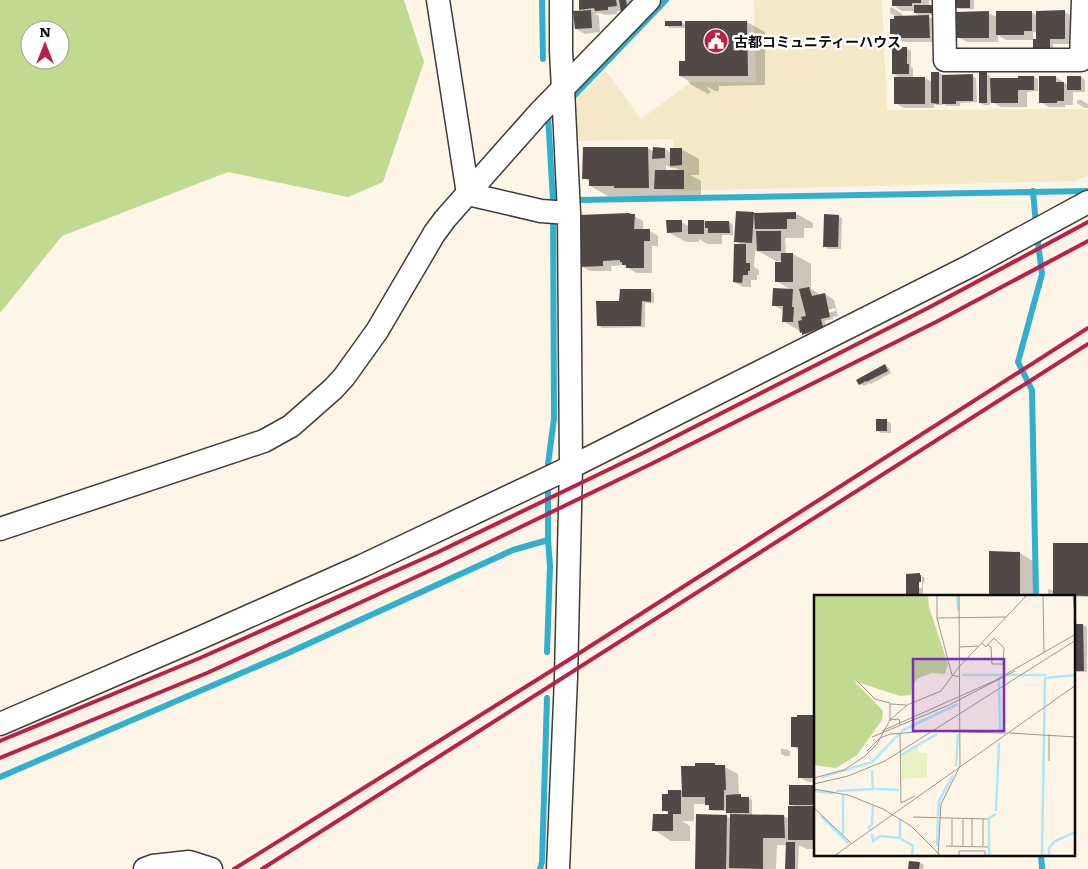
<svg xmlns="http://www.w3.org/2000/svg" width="1088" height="869" font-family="Literata,'Noto Sans JP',serif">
<rect width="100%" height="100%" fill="#fff5e6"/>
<path fill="#f4e8c7" d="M754,0H882L887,110L1088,109V175L1076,181L673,191V139L574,141L572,102L606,71L641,119L691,82H756Z"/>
<path fill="#c0da90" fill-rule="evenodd" d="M0,0H404L424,62L383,182L348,197L228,172L62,236L0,313ZM30,30H60V60H30Z"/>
<path fill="#0003" fill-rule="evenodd" d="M580,0H652L621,11H617V14L605,15L600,13L594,14L599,16L600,32L585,34L576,29L585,12L581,9Z
M891,0H929V6L936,15H926L938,22V42H904L895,37V35L891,33L895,20V16L890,13V8H893L902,14V17H922L915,13V11H902L893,5V1Z
M956,0H974V9H960L956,7Z
M1031,12L1038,16L1065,12L1074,17V44H1053V51L1038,41V32H1033V40H1006L998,35V42H967L958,37V13H989L997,17Z
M686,22H747L765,32V85L719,86V91H715L706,86L711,92L708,94L690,84L688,81H689L680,76L686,62V28H670L666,26V23H682L686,25Z
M891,41H894L903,46V48H906L911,51V67L913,68V78H925L932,82L939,73L943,75L972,76L976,78L977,102L960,103V106H947L943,103V105H936L934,103V108H904L895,103L900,78L893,74L897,48L891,45Z
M986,74L990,76V79H1019L1033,77L1038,79V91L1027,92V107H1001L990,101V105H984L980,102Z
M1040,77H1056L1068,85L1081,77L1085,80V92H1073V105H1065V107H1049L1040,102Z
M1077,100H1081L1088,104V108H1085L1077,103Z
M648,148L654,152L665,149L671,153L681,149L699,159V175H690L701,181V199H673L666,195V197L608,196L590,186V182L584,178ZM666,165L671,168H676L682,171H666Z
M753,213H795L813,223V228H804V238H785L786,254H793L811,264V289L818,293L819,296L825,294L834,300L838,316L833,317V319L825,321L827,330L808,336L783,321L784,311L773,305L792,290L776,281L783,264L782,261H776L760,252L755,251L754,267L759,270V275H757V280H751V287H743L734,282L742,245L735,241ZM835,308L836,311L821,314V312Z
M634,216L643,221V230L650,231L658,236V246H652V273H636L624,265L611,266L612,271H590L581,266Z
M838,216L842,218L841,249H828L824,246Z
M681,222L689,226V222H729L733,225V235H722V244H707L699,239V242H686L668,232Z
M650,291L654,293V303H645V327L602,328L598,325L620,302Z
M885,365L889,368L891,373L871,384L870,383L864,386L860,384Z
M887,421L891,423V433H881L877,430Z
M1088,544V597L1057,596L1055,595V596H1048V589L1054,591Z
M991,553H1020L1037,564V596H990Z
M919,574L920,575L919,588H922V576L925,578L924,583L923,584V596H907V575Z
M966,594H980L984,596H966Z
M1074,625H1083L1087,627V672H1074Z
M816,716V782H808L799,777V750L792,746Z
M781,749H786L790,751V756H785L781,754Z
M714,764L719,767H725L738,774L739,796L744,798H748L752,800V816H784L789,819L796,807L790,804L816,786V849H807L799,845L798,869H787V845H777L776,869H697L726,816L731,819V814L727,811H714L710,809V807L706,804H694V821H682L690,826V841H671L654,830L673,816L664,810L669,796V791H682L696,767Z
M986,855H1023V857H989Z
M920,863L924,865L923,869H911Z"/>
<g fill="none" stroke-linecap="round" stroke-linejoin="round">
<path stroke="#30afcf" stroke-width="6" d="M542,0L543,59
M573,97L666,0
M548,115L553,201L554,419L548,464V473
M1033,191L1036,225
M578,200L1088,191
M1036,596L1032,390L1018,362L1042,274L1037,235
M547,652L550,566L548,540V483
M0,777L288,653L513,550L548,540
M1041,855L1042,869
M540,869L542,862L547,698"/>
</g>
<path fill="#524846" d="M579,0H616L617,6L608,7V10L595,11L594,8L579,10Z
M619,0H626L628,11L621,12Z
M892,0H921V3H912V6H892Z
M954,0H970V8H954Z
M914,5H933V13H914Z
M591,10L592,28L575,29L573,11Z
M1065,10V39H1050V50H1033V39H1036V11Z
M989,11V38H956V12Z
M996,11H1032V31H1024V35H996Z
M929,15L930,38H894V34H890V19H894V16Z
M665,21H682V26H665Z
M685,21H747L748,76H679V61H685Z
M892,47H907V64H909V74H892Z
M931,72H939V104L931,103Z
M979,72H987V103H979Z
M973,74V101H956V104H942V75Z
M1018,76H1034V90H1018V103H991L990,78H1018Z
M1039,76H1056V82H1064V101H1057V103H1039Z
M1067,76H1081V90H1067Z
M894,77H925V104H894Z
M583,147H648L649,188H614V186H589V179H582Z
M653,147L665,148V158L652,159Z
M670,148H682V165L670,166Z
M655,170H684V189H654Z
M736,211L754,212L752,243L734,242Z
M796,212V219H787V229H755L754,213Z
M630,213V214H635L634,229H650V241H644V268H626V265H622V262H620V260L603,261V266L580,267L578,215Z
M824,214L839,215L838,247H823Z
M666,220H682V232L667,233Z
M688,220H704V234H688Z
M705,221H729L730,233H708V228H705Z
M756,231H781V251H757Z
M734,244H746V263H750V271H748V275H743L742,283L733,282Z
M781,253H793V282H775V262H781Z
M809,287L812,296L825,293L830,317L821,319L823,327L802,335V332L800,333L798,321L802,320L801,317L806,316L799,289Z
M773,288L793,289L792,307H794L793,322H782L783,306H772Z
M620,289H651V302L642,301L641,326H597L596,301H619Z
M885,364L888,371L866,382V381L859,385L856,380Z
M876,419H887V431H876Z
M1053,543H1088V596L1053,595Z
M989,551L1020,552V596H989Z
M920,573V575H921V582H919V596H906V574Z
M1074,624H1083L1084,671H1074Z
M797,715H816V778H798V747H791V717H797Z
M695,763H715V765H725L726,790H724V810H709V805H705V797H682L681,766H695Z
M789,785H816V805H789Z
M668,790H681V814H673V831H652L653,814H668V811H662V794H668Z
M741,794V797H749V813H726V795Z
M788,806H816V840H788Z
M696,814L727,815L726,869H695Z
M730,814L784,815L785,838H763V869L729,868Z
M786,842H795V869H785Z
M909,861L920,862L919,869H908Z"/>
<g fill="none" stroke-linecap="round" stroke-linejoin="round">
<defs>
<path id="minor" d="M438,0L468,194L541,211L569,213
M944,0L945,60H1081L1083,0
M0,529L264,441L291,426L333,389L344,377L377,331L434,234L445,219L539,113L649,0
M0,724L202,637L362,566L571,467L972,265L1088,202
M145,869L153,866L189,862L211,869
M558,869L566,677L571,467L569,213L563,89L561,51V0"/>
</defs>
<use href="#minor" stroke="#3d3d3d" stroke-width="25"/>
<use href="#minor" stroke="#fff" stroke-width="22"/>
<path stroke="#bb2046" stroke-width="4" d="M0,741L200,658L436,553L645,452L928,308L1088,222
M0,758L207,673L442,565L651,464L936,322L1088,241
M234,869L567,661L1088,328
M262,869L1088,344"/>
</g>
<defs>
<symbol id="civic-disc" viewBox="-11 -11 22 22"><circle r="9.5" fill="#bb2046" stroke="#fff"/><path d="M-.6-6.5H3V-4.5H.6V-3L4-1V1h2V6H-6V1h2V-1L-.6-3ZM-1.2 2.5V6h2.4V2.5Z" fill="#fff"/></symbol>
</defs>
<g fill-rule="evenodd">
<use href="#civic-disc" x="702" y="27" width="28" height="28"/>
</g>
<g text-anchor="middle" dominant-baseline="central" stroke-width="5" stroke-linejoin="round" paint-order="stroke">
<g font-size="14" font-weight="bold" fill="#0a0a0a" stroke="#fff" text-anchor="start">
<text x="734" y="41">古都コミュニティーハウス</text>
</g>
</g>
<g transform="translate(814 595)">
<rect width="261" height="261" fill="#fff5e6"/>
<path d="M0,0H114L115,12L134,69L131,79L118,78L104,83L98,91L97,100L86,101L40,86L69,116L68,125L43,160L22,173L0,170Z" fill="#c0da90"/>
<path d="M104,150V158H113V182L88,184L87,160Z" fill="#e9f0c2"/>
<path fill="none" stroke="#aaeaf7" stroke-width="2.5" d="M143,0L144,15M148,80H189M193,80H232M185,83L186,136M87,136L144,109M87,160L123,139M142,171L144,139M58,175L59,194M8,182L58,167L85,139M61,194L85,195M0,196L20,198M22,196L60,194M29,200V239M182,216L185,148M7,221L34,248M124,221L125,206L139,180M86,224V243L99,251L98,261M54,234L58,229L59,210M58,239L59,246L66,241L86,243M123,251L124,224M175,261V223L182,219M228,261L231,83L262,80M235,261V253L241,246L262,237"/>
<path fill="none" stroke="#9d978e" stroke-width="1" d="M123,0V23L138,80L146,82M229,0L230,57M259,0L262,28M123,23L192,22M168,48L172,52L180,43L190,53L189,69H178L177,52L174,50M146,52L164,51M44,87L61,104L76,108V125L85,124L86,130M76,109L92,110M68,136L180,86L262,39M86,138L87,208L101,201M195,138L262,142M58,142L135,110L201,76M53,156L66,143L76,139L115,136L192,138M235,166V139M0,183L30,175L51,161L63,149L76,125L93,110L127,96L144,73L213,0M0,189L34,181L71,166L262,45M0,194L34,200L69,214L97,231L127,261M0,213L37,248M99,222L174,224M149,224V251M132,251L174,252M138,251V224M158,251V224M169,251V224M20,261L262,90M124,261L127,209L146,171L145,0M145,261V256H171V261"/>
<path fill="#7b2cbf" fill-opacity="0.15" stroke="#7b2cbf" stroke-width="2.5" d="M99,64H190V136H99Z"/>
<rect width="261" height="261" fill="none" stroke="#0a0a0a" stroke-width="2.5"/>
</g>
<g transform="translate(45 45)"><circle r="24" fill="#ffffff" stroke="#9d9d9d"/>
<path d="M0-4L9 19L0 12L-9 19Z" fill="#bb2046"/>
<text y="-8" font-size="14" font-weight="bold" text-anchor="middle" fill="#0a0a0a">N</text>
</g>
</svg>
